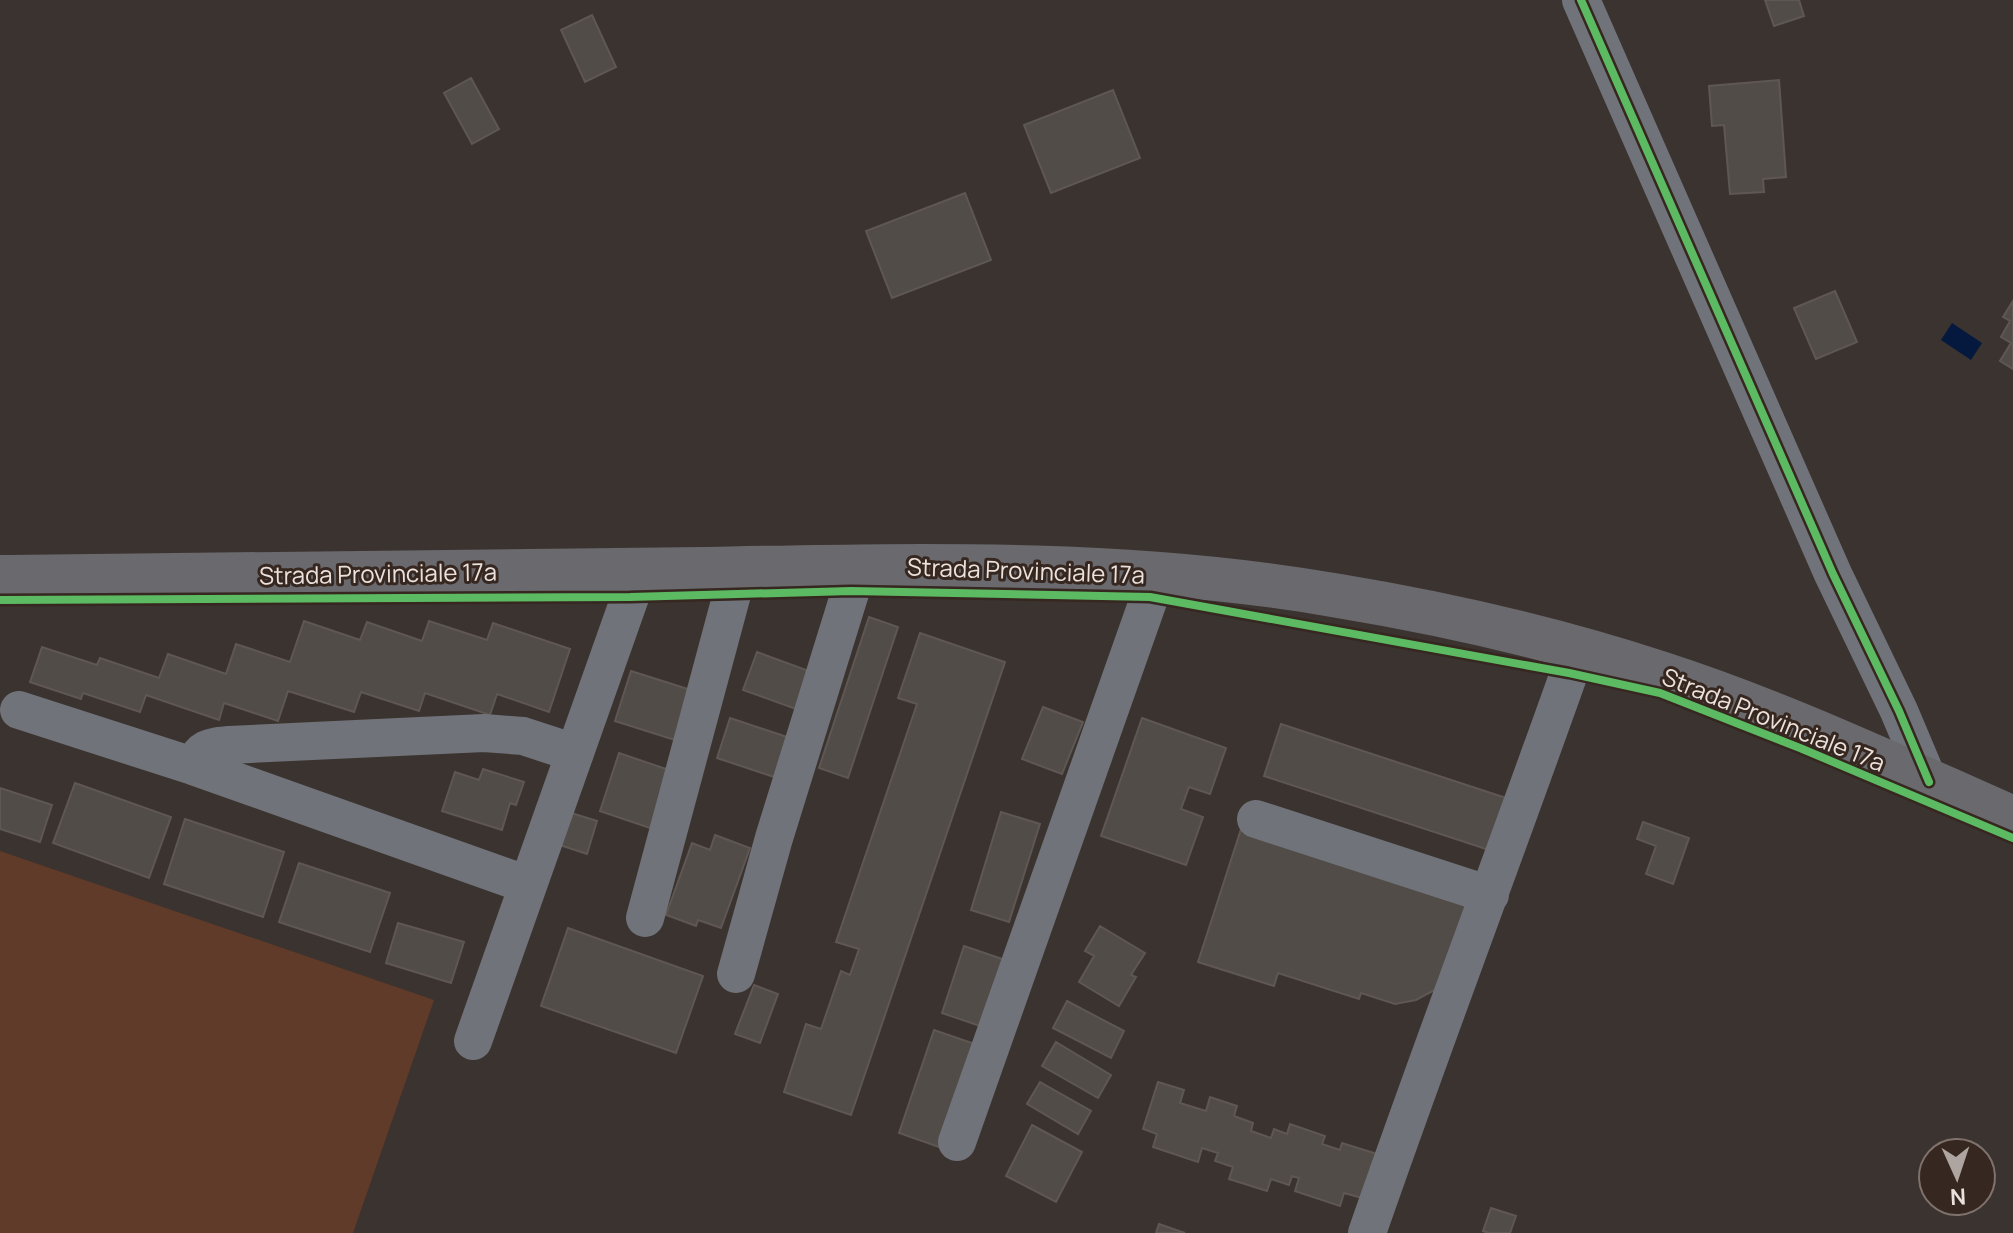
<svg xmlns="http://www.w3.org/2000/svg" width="2013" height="1233" font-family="Manrope,sans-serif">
<rect width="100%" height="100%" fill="#3b332f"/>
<path fill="#613b29" d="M0,851L434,1000L353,1233H0Z"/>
<path fill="#05183d" d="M1952,323L1982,343L1971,360L1941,340Z"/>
<path fill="#524c49" stroke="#5e5754" stroke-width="2" d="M1765,0H1799L1804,16L1774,26Z
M592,15L616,67L585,82L561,30Z
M471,78L499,129L472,144L444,93Z
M1779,80L1786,177L1763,179L1764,192L1730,194L1724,125L1712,126L1709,86Z
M1113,90L1140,158L1051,193L1024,125Z
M965,193L991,260L892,298L866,231Z
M1835,291L1857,342L1816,359L1794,308Z
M2013,301V369L2000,361L2011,343L2001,337L2010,321L2003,317Z
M869,617L898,627L848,778L819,768Z
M304,621L360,640L367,622L422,641L429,621L487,640L493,623L570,649L549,712L497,694L490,715L425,693L419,711L361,692L354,712L288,691L278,721L224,703L219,720L146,695L140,712L83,693L81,699L30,682L42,647L97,665L100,658L159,678L168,654L226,674L236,644L290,662Z
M920,633L1005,662L851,1115L784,1092L806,1024L821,1029L841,971L850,975L859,949L836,942L917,704L898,698Z
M757,652L809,671L796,709L743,690Z
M631,671L694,691L678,741L615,721Z
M1043,707L1083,722L1062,774L1022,759Z
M730,718L787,737L774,777L717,758Z
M1142,718L1226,748L1210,794L1189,787L1181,809L1203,817L1186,865L1101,836Z
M1281,724L1509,799L1492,851L1264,776Z
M619,753L669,770L650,828L600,811Z
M483,769L524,782L516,805L510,803L502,830L442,811L455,772L479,780Z
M75,783L171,817L149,878L53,843Z
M0,788L52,805L40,842L0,829Z
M568,812L597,821L587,854L557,844Z
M1001,812L1040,824L1009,922L971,910Z
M185,819L284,852L263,917L164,884Z
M1643,822L1689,838L1673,884L1646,874L1656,846L1637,839Z
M1242,826L1469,899L1440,987L1416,1000L1395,1004L1361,993L1359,999L1278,973L1274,986L1198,962Z
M715,835L750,848L721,928L698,920L696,926L666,915L692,843L710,850Z
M299,863L390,893L370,952L279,922Z
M398,923L464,942L451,983L386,963Z
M1100,926L1145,953L1131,975L1136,977L1119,1006L1079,982L1094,956L1085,951Z
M568,928L703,976L676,1053L541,1006Z
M964,946L1005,960L983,1027L942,1013Z
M754,985L778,994L760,1043L735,1034Z
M1067,1001L1124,1031L1111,1058L1053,1028Z
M934,1030L975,1044L939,1147L899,1133Z
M1056,1042L1111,1075L1098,1098L1042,1066Z
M1040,1082L1091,1111L1078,1134L1027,1104Z
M1158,1082L1184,1090L1180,1103L1206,1111L1210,1097L1237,1106L1234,1116L1253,1123L1251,1131L1271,1138L1274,1129L1287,1134L1290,1124L1325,1136L1322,1144L1340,1150L1342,1143L1377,1154L1362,1198L1344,1193L1340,1206L1295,1191L1299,1178L1292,1176L1289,1185L1271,1179L1267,1191L1229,1179L1233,1167L1215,1161L1218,1153L1202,1148L1198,1162L1153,1147L1157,1134L1143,1129Z
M1032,1125L1082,1152L1056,1202L1006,1176Z
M1491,1208L1516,1216L1510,1233H1489L1483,1231Z
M1159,1224L1185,1233H1156Z"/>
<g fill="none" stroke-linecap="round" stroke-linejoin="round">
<path stroke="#707379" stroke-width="38" d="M1581,0L1833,574L1899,711L1929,782
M19,710L193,766
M1256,819L1490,895
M528,885L193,766C202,747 209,747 229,745L484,733L523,736L575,753
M645,918L739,568
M736,974L774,838L858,567
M473,1041L640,569
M957,1142L1158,573
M1367,1233C1435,1037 1509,844 1578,648"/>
<path stroke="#6a696d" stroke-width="44" d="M0,577C234,576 468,572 701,569C915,565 1129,559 1339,596C1448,614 1556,639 1660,673C1781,712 1897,767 2013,818"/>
<defs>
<path id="cycleway" d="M1581,0L1833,574L1899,711L1929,782
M0,600L630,597L851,591L1150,597L1569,673L1660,693L1800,748L2013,838"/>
</defs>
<use href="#cycleway" stroke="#362720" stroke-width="13"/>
<use href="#cycleway" stroke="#5cba63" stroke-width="8"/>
</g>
<g text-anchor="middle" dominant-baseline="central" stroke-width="6" stroke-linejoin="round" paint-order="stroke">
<g font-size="24" fill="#ece2dd" stroke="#362720">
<text transform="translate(1026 570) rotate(2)">Strada Provinciale 17a</text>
<text transform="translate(378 573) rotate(-1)">Strada Provinciale 17a</text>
<text transform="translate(1774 719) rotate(22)">Strada Provinciale 17a</text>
</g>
</g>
<g transform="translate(1957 1177) rotate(177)"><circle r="38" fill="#362720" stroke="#7f726c" stroke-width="2"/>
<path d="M0-6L14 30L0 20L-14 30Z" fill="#aea5a0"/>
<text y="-12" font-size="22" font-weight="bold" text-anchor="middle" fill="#ece2dd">N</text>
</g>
</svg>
